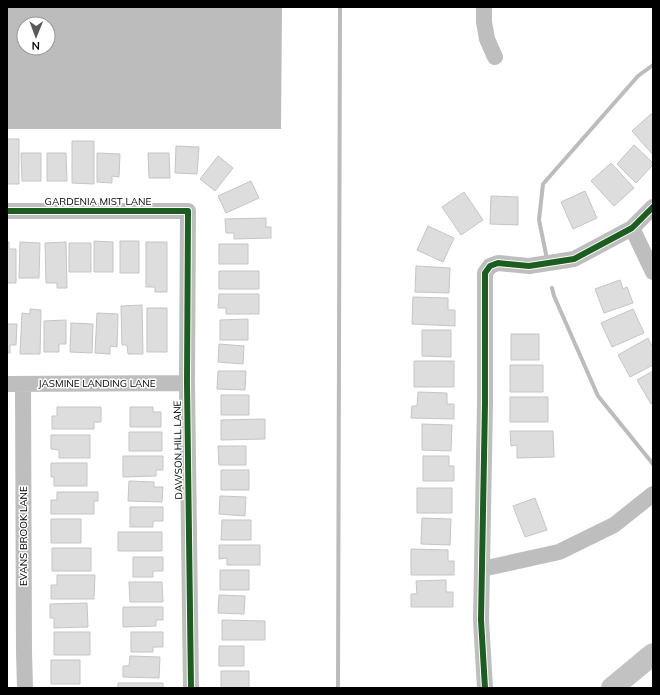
<svg xmlns="http://www.w3.org/2000/svg" width="660" height="695" font-family="Mulish,sans-serif">
<rect width="100%" height="100%" fill="#fff"/>
<path fill="#bcbcbc" fill-rule="evenodd" d="M7,7H282L281,129H7ZM24,24H48V48H24Z"/>
<g fill="none" stroke-linecap="round" stroke-linejoin="round">
<path stroke="#bcbcbc" stroke-width="4" d="M547,259L539,220L543,184L638,76L653,65
M552,288L554,296L598,396L653,464
M338,688L340,7"/>
</g>
<path fill="#ddd" stroke="#c5c5c5" d="M651,114L653,115V155L632,131Z
M7,139H19V184H7Z
M72,141H94V184L72,183Z
M634,145L653,163V165L636,183L617,164Z
M176,146L199,147L197,174L175,173Z
M21,153H41V181H22Z
M47,153H66L67,181H47Z
M97,153L120,154L119,177L112,176V183L97,182Z
M148,153H169L170,178H149Z
M218,156L233,168L215,191L200,179Z
M611,163L634,188L614,206L591,181Z
M251,181L259,198L226,213L218,196Z
M585,191L597,218L573,229L561,202Z
M464,192L483,220L461,235L442,207Z
M491,196L518,197V225L490,224Z
M266,218V227H271V238L234,239V233H226L225,219Z
M428,226L454,238L443,262L417,250Z
M94,241L113,242V272H94Z
M120,241H139V273H120Z
M7,242H9V249H16V283H7Z
M20,242L40,243L39,278H19Z
M66,242L67,288H57V283H46L45,243Z
M146,242H167V292H155V287H146Z
M69,243H91V272H69Z
M219,244H248V264H219Z
M416,266L450,268L449,293L415,292Z
M219,271H259V289H219Z
M620,280L623,289L627,287L633,303L604,313L595,289Z
M219,294H259V314H226V308H218Z
M413,297L448,298V310H455V326L412,324Z
M142,305L143,354H128L127,345H122L121,306Z
M147,308H167V352H147Z
M30,309L41,310L40,354H20L22,313L30,314Z
M633,309L644,333L612,347L601,323Z
M97,313L118,314L117,347L110,346V354L95,353Z
M248,319V340H220V320Z
M66,320V344H59V352H44V321Z
M71,323L93,324L92,353L70,352Z
M7,324H17L16,345H10V353H7Z
M422,330H451V357L422,356Z
M511,334H539V360H511Z
M648,338L653,348V365L630,377L618,355Z
M219,344L244,346L243,364L218,362Z
M414,361H454V387H414Z
M510,365H543V392H510Z
M218,371H246L245,390L217,389Z
M653,371V402L651,404L637,380Z
M418,392L447,393V404H454V419L411,418L412,406H417Z
M221,395H249V415H221Z
M510,397H548V422H510Z
M57,407H101V422H94V429H52V416H57Z
M130,407H153V412H161V427H130Z
M265,419V439L221,440V420Z
M422,424L452,425L451,451L422,450Z
M510,431H553L554,457L517,458V445L511,446Z
M129,432H162V451H129Z
M51,435H90V458H59V450L51,449Z
M218,446H246V465H219Z
M123,456H163V470H156V476L123,477Z
M423,456H449V466H454V481H423Z
M51,463H87V486H54V477H51Z
M221,470H249V490H221Z
M129,481L154,482V487H163L162,502L128,501Z
M417,488H452V513H417Z
M57,492H98V501H94V514H51V500H57Z
M220,496L246,497L245,516L219,514Z
M535,498L547,530L525,537L513,506Z
M130,507H163V521H153V527H130Z
M422,518L451,519L450,545L421,544Z
M51,519H81V543H51Z
M222,520H251V540H221Z
M118,532H162V551H118Z
M219,545H260V565H227V558L219,559Z
M52,548H91V571H52Z
M411,549L448,550V561H454V575H411Z
M133,557H163V571H153V577H133Z
M220,570H249V590H220Z
M57,575H95L94,599H51V585H57Z
M446,580V592H453V607H411V594H417L416,581Z
M129,582H162L163,602H130Z
M219,595L245,596L244,614L218,613Z
M87,603L88,627L54,628V618H50V604Z
M123,607H163V620H156V626L123,627Z
M222,620L265,621V640H222Z
M54,632H90V655H54Z
M131,632H163V647H153V652H131Z
M219,646H244V666H219Z
M130,656L160,657L159,678L123,677V666H129Z
M51,660H80V684H51Z
M221,671H249V688H221Z
M118,683H163V688H118Z"/>
<g fill="none" stroke-linecap="round" stroke-linejoin="round">
<path stroke="#bebebe" stroke-width="16" d="M484,7V22L487,39L495,57
M7,211H188L187,383L191,688
M632,228L653,272
M7,384L187,383
M23,384L24,651L25,688
M482,569L559,552L614,525L653,494
M485,688L481,620L485,403V273L490,266L498,263L529,266L574,259L632,228L653,207"/>
<path stroke="#c2c2c2" stroke-width="22" d="M612,688L653,654"/>
<defs>
<path id="cycleway" d="M7,211H188L187,383L191,688
M485,688L481,620L485,403V273L490,266L498,263L529,266L574,259L632,228L653,207"/>
</defs>
<use href="#cycleway" stroke="#fff" stroke-width="8"/>
<use href="#cycleway" stroke="#1b5e20" stroke-width="6"/>
</g>
<g text-anchor="middle" dominant-baseline="central" stroke-width="3" stroke-linejoin="round" paint-order="stroke">
<g font-size="10" fill="#000" stroke="#fff">
<text x="98" y="201">GARDENIA MIST LANE</text>
<text x="97" y="383">JASMINE LANDING LANE</text>
<text transform="translate(178 450) rotate(-91)">DAWSON HILL LANE</text>
<text transform="translate(23 536) rotate(-90)">EVANS BROOK LANE</text>
</g>
</g>
<rect width="660" height="695" fill="none" stroke="#000000" stroke-width="16"/>
<g transform="translate(36 36) rotate(181)"><circle r="19" fill="#ffffff" stroke="#999999"/>
<path d="M0-3L7 15L0 10L-7 15Z" fill="#595959"/>
<text y="-6" font-size="11" font-weight="bold" text-anchor="middle" fill="#000000">N</text>
</g>
</svg>
